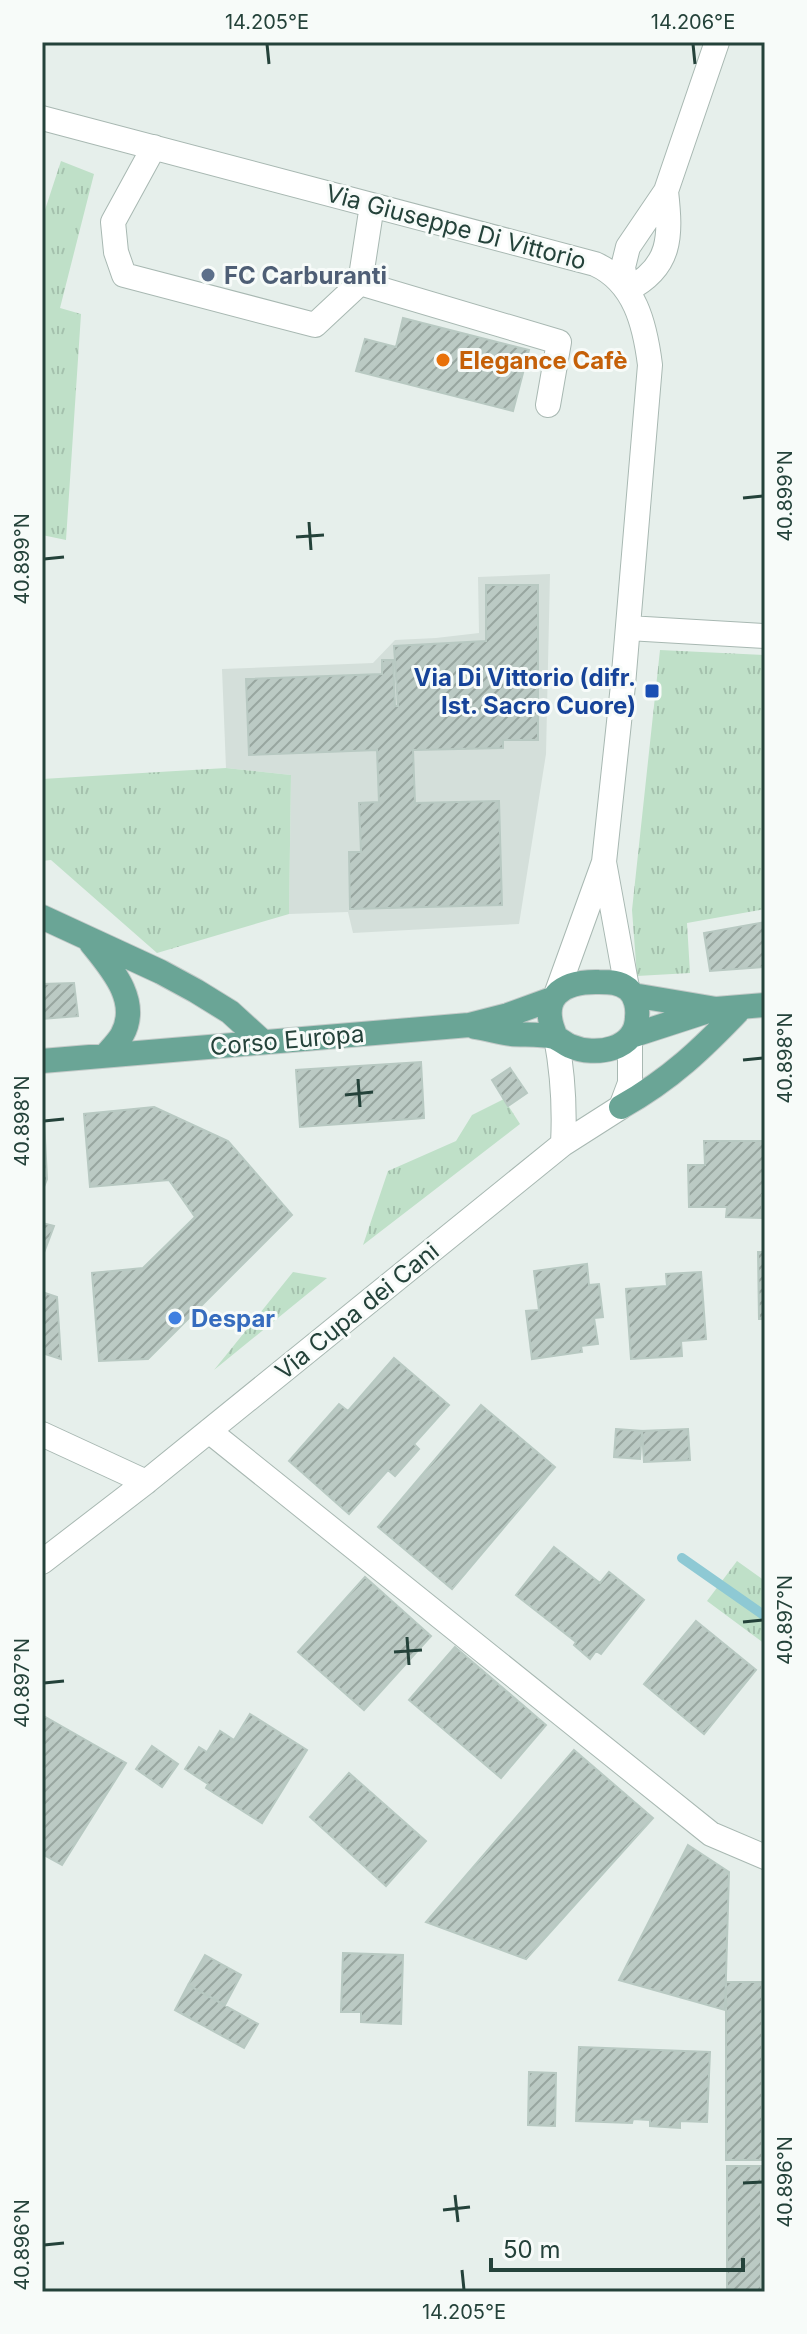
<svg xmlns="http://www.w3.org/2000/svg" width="807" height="2334" font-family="Inter,sans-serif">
<defs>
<pattern id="grass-tufts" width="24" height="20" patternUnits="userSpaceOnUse" patternTransform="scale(2)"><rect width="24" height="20" fill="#bfe0c8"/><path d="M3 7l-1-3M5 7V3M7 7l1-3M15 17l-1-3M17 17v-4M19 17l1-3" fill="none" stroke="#a4c1ad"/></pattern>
<pattern id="building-hatch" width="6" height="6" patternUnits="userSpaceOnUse" patternTransform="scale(2)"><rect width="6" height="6" fill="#bbcac4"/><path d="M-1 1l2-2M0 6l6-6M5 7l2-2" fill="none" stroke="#98a6a0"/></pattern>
</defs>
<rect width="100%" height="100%" fill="#e6efeb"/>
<path fill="#d4dfda" d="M550,574L546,754L519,924L353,933L348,912L289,914L291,775L226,768L222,669L373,663L395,640L436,638L479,633L478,577Z"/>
<path fill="url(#grass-tufts)" d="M61,161L94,174L60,308L81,314L66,540L42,535V219Z
M660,650L765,655V909L687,923L690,973L637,976L632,910Z
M226,768L291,775L289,914L157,953L51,860L42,861V779Z
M504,1099L520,1124L363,1245L388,1171L456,1141L472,1115Z
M293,1272L327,1278L214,1370Z
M737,1561L765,1581V1644L707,1601Z"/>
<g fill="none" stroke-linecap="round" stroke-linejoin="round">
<path stroke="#8ec9d4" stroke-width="10" d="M682,1558L765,1616"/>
</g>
<path fill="url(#building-hatch)" stroke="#b8c9c2" stroke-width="2" d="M403,318L529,350L513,411L356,371L365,339L396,347Z
M486,585H538V740H503V748L413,750L415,803L499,801L502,905L350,909L349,852H361L359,803L379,802L377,750L249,755L246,679L382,674V660H393L395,706H398L394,646L486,641Z
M765,922V967L710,971L704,933Z
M74,983L78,1016L42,1019V984Z
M421,1062L424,1118L300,1127L296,1070Z
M510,1068L527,1093L508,1106L492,1080Z
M154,1107L228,1141L292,1215L148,1359L99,1361L92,1273L143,1268L195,1217L169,1180L90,1187L84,1114Z
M42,1118H44L47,1179L42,1192Z
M704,1141H765V1195H762V1218L726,1217L727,1207H689L688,1165H705Z
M42,1223L54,1226L42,1258Z
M758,1252H765V1319H759Z
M587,1264L589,1285L599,1284L603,1317L594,1318L598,1344L581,1346L582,1352L532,1359L526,1311L539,1310L534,1271Z
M701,1272L706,1339L681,1341L682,1356L631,1359L626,1289L667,1286L666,1274Z
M42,1292L57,1297L61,1359L42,1353Z
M394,1358L449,1405L414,1444L419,1449L395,1476L388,1470L349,1514L289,1461L339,1404L348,1411Z
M481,1405L555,1467L452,1589L378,1527Z
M616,1429L642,1431L640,1459L614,1457Z
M688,1429L690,1460L644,1462L642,1431Z
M554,1547L600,1583L609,1572L644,1600L601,1654L596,1651L590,1659L574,1645L576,1642L516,1595Z
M365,1577L431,1636L364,1710L298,1652Z
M696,1621L756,1670L704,1734L644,1684Z
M455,1647L546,1725L501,1778L409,1700Z
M250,1714L307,1750L262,1823L206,1788L208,1784L185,1769L199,1747L207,1752L220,1731L234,1740Z
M42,1715L126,1763L62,1865L42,1854Z
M152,1746L178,1764L162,1787L136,1769Z
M574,1750L653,1818L526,1959L426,1922Z
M349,1773L426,1841L386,1886L310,1817Z
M688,1845L729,1872L725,2010L619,1980Z
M343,1953L403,1955L401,2024L361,2022V2012H341Z
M205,1955L241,1975L225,2005L188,1985Z
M726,1982H762V2160H726Z
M188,1985L258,2024L244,2048L175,2010Z
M579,2047L710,2052L707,2122L680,2121V2128L650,2126V2120L633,2119L632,2123L576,2121Z
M529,2072L556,2073L555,2126L528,2125Z
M727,2166H761V2292H727Z"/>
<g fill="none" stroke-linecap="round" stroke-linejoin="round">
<defs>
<path id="minor" d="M42,118L595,264C635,282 645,325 650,365L623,685L604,862L557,992
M154,147L113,222L116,252L124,275L315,325L360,283L372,205
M666,191C671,236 672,267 627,290L623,267L628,247L666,191L717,42
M360,283L559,342L548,405
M628,628L765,636
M604,862L627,988
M556,1037C563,1074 565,1107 563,1144
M209,1431L711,1834L765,1857
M42,1434L146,1482
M42,1562L146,1482L563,1144L621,1107L630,1083V1040"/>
<path id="major" d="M42,917L161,972L196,991L230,1012L263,1042
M91,943C111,968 141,1001 122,1035C118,1042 111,1049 106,1055
M633,995L716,1009L765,1005
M475,1027C487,1029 499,1032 511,1034C525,1035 541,1034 554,1037C560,1039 565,1044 570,1046C595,1057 637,1050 637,1017C638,1008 636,996 628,989C619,982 610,982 599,982C561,981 538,998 556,1037
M634,1035L711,1010
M42,1061L469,1025L508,1015L552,999
M621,1107C671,1079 703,1048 742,1007"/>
</defs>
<use href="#minor" stroke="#a8b8b2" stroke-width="26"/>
<use href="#major" stroke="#c2cac8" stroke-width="26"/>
<use href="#minor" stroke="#fff" stroke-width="24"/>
<use href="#major" stroke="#6aa596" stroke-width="24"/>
</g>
<path fill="none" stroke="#24423a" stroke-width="3" d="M267,44L269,64M693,44L695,64M743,498L763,496M309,522L311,550M296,537L324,535M44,559L64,557M743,1060L763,1058M358,1079L360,1107M345,1095L373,1092M44,1121L64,1119M743,1622L763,1620M407,1637L409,1665M394,1652L422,1650M44,1683L64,1681M743,2183L763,2182M455,2195L458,2222M443,2210L470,2207M44,2245L64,2243M462,2270L464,2290"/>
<circle fill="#5c6f8a" stroke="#f7fbf9" stroke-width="3" cx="208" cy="275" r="8"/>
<circle fill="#e8710a" stroke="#f7fbf9" stroke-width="3" cx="443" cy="360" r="8"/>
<rect fill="#1a4fb4" stroke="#f7fbf9" stroke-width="3" x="644" y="683" width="16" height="16" rx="4"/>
<circle fill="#3f7fe0" stroke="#f7fbf9" stroke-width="3" cx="175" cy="1318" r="8"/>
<g text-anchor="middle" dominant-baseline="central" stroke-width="6" stroke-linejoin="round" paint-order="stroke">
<g font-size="24" fill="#24423a" stroke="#f7fbf9">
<text transform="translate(456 227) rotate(15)">Via Giuseppe Di Vittorio</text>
<text transform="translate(287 1040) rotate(-5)">Corso Europa</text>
<text transform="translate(357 1311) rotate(-39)">Via Cupa dei Cani</text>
</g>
<g font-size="24" font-weight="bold" fill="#4e5e75" stroke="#f7fbf9" text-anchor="start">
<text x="224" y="275">FC Carburanti</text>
</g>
<g font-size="24" font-weight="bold" fill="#c56008" stroke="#f7fbf9" text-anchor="start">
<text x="459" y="360">Elegance Cafè</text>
</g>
<g font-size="24" font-weight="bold" fill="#164399" stroke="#f7fbf9" text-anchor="end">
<text x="636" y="677">Via Di Vittorio (difr.<tspan x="636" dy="28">Ist. Sacro Cuore)</tspan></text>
</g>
<g font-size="24" font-weight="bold" fill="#366cbe" stroke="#f7fbf9" text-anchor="start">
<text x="191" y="1318">Despar</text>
</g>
</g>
<rect width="807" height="2334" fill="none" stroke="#f7fbf9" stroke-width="88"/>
<path d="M491 2258v12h252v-12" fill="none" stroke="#24423a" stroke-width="4"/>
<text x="503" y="2258" font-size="24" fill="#24423a" stroke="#f7fbf9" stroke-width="6" paint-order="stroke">50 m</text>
<rect x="44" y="44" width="719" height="2246" fill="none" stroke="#24423a" stroke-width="3"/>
<g font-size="20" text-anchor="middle" fill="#24423a">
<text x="267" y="29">14.205°E</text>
<text x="693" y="29">14.206°E</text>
<text transform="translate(785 496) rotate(-90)" y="7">40.899°N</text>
<text transform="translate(22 559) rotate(-90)" y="7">40.899°N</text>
<text transform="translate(785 1058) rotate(-90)" y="7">40.898°N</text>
<text transform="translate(22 1121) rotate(-90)" y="7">40.898°N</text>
<text transform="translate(785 1620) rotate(-90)" y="7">40.897°N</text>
<text transform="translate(22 1683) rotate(-90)" y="7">40.897°N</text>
<text transform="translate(785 2182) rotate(-90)" y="7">40.896°N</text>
<text transform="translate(22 2245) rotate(-90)" y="7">40.896°N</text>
<text x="464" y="2319">14.205°E</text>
</g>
</svg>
